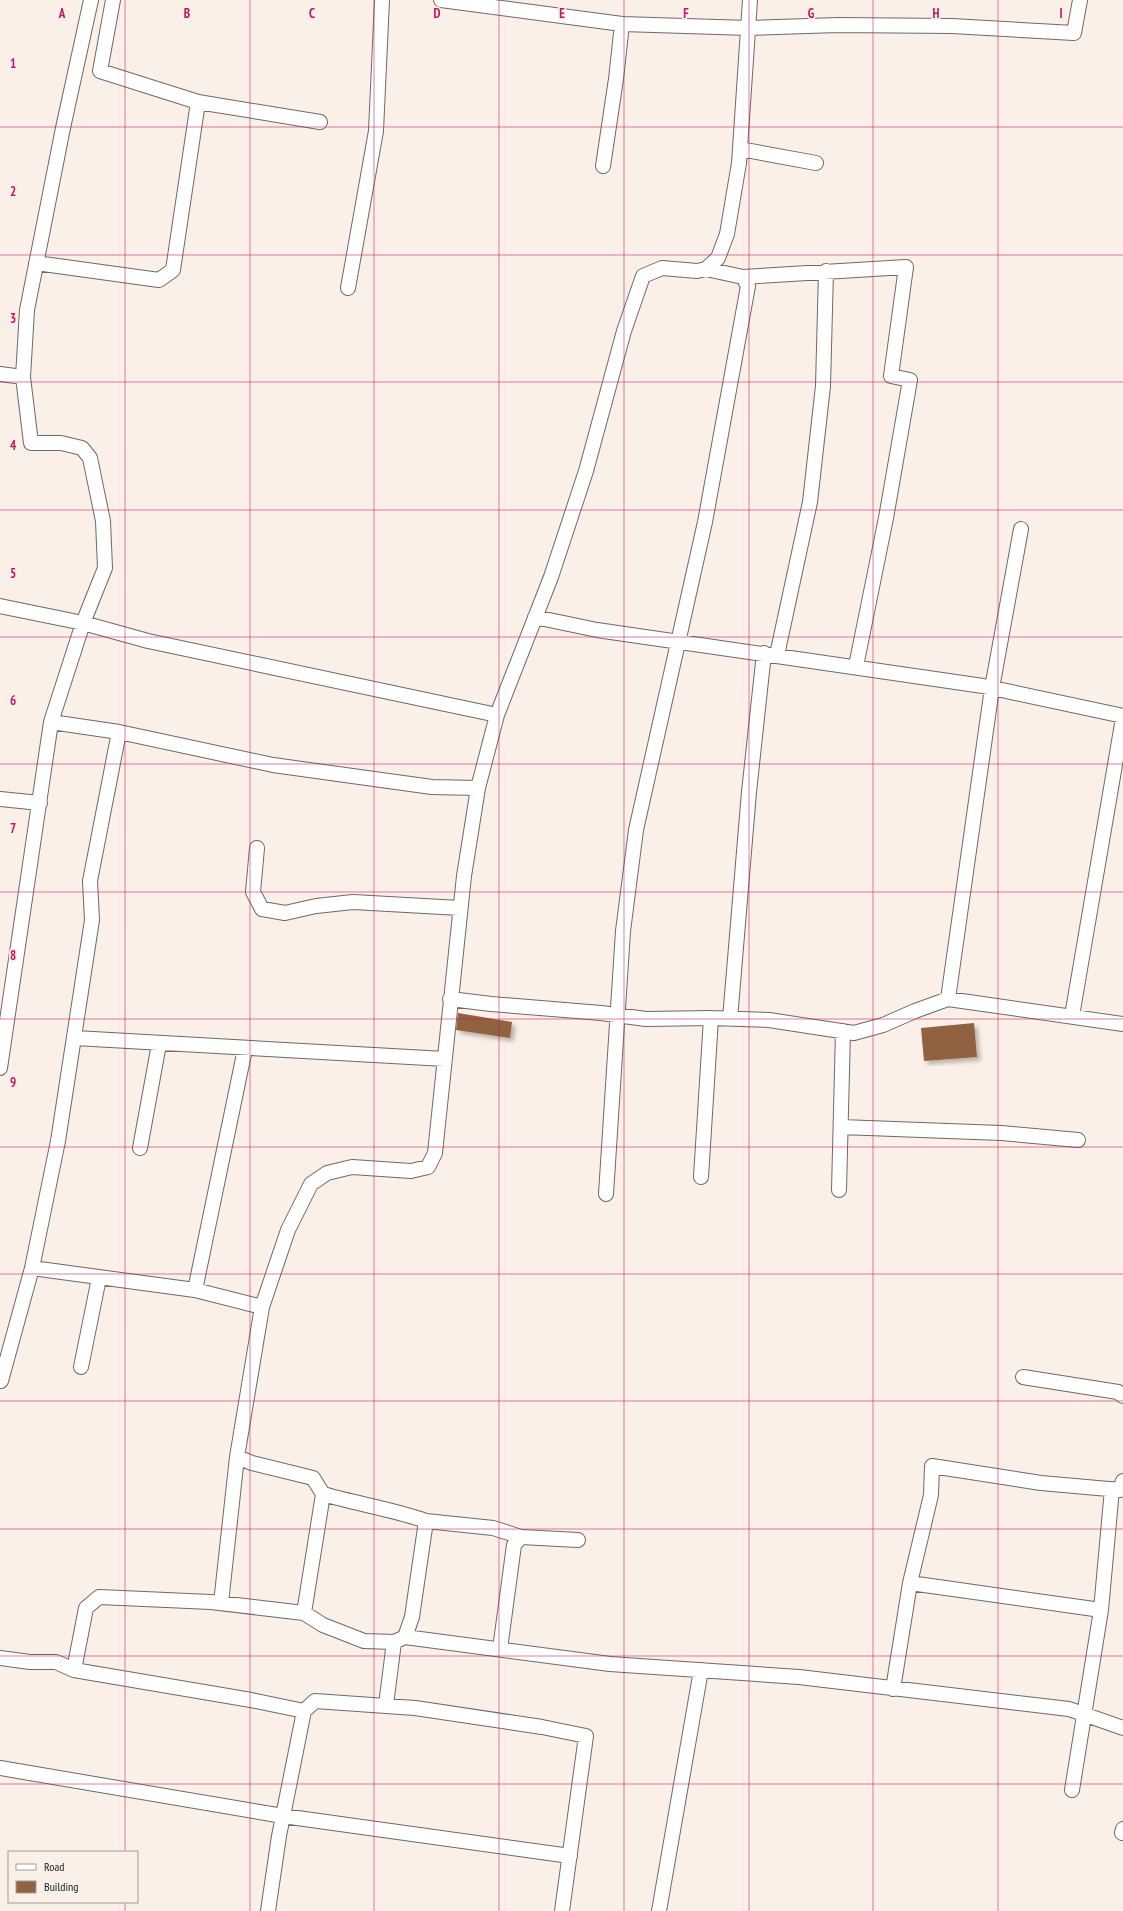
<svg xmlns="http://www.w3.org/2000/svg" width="1123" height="1911" font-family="'PT Sans Narrow',sans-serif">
<defs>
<filter id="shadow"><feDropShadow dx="3.5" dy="3.5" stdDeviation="2" flood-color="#0004"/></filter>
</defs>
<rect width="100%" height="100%" fill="#fbf0e8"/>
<path fill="#906240" filter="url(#shadow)" d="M458,1013L512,1022L510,1038L456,1030Z
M974,1023L977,1057L924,1061L921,1028Z"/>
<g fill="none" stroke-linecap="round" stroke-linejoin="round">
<defs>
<path id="minor" d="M113,0L100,71L198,102L320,122
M441,0L622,24
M740,149L816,163
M603,166L616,79L622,24L749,28L838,25L952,26L1074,33L1080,0
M36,263L159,280L173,270L198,102
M743,277L906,267L891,376L910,380L886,518L856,666
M348,288L376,131L382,0
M0,374L23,377
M0,606L83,623L148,641L497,715
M535,617L597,630L983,686L1123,716
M777,655L810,502L823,386L826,271
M51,722L119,732L273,765L432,787L478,788
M0,799L40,803
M257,848L253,892L262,909L285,913L316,906L353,902L460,908
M450,999L491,1004L601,1013L646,1019L711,1018L769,1020L854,1033L883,1025L915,1011L948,999L1123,1024
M948,999L992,688L1021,529
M1072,1016L1123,718
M730,1019L749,792L764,653
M75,1038L445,1059
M0,1068L51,722L83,623L105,568L103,521L90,458L82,448L61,443H31L23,377L27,310L63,128L91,0
M841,1127L1001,1133L1078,1140
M140,1148L159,1044
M701,1177L711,1018
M839,1190L843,1031
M606,1194L623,931L636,830L705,522L748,286L743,277L706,269
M32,1268L195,1290L262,1307
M195,1290L245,1049
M81,1367L99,1278
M1023,1377L1118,1392L1123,1396
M1,1381L32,1268L58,1141L92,920L90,881L119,732
M426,1521L493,1528L521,1537
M910,1583L1101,1610
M221,1603L237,1457
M304,1613L323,1494
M405,1637L610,1664L799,1677L1069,1709L1123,1728
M500,1649L514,1545L521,1537L578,1540
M0,1658L30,1662H56L74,1670L86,1608L99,1597L211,1602L304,1613L323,1625L364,1641L394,1642L405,1637L412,1617L426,1521C392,1509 357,1504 323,1494L313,1478L252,1463L237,1457L262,1307L288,1230L311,1184L327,1173L352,1167L411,1171L428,1167L435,1153L464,876L478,788L497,715L551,577L586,471L624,331L643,276L662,268L697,271L706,269L718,258L727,234L739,163L750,0
M74,1670L251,1700L304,1711
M893,1689L910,1583L931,1495L932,1466L1041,1483L1120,1490L1123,1481
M386,1705L394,1642
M0,1768L283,1816L570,1856
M1072,1790L1101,1610L1112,1489
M1122,1833L1123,1829
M268,1911L279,1836L304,1711L315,1701L415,1708L542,1727L586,1736L562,1911
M659,1911L701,1670"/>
</defs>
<use href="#minor" stroke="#726862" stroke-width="16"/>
<use href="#minor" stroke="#fff" stroke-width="14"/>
</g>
<path fill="none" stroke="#c2185b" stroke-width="1" stroke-opacity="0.55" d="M125,0V1852M250,0V1911M374,0V1911M499,0V1911M624,0V1911M749,0V1911M873,0V1911M998,0V1911M0,127H1123M0,255H1123M0,382H1123M0,510H1123M0,637H1123M0,764H1123M0,892H1123M0,1019H1123M0,1147H1123M0,1274H1123M0,1401H1123M0,1529H1123M0,1656H1123M0,1784H1123M125,1902V1911"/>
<g font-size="13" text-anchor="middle" font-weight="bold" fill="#c2185b" stroke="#fbf0e8" stroke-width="3.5" stroke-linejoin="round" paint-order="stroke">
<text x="62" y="18">A</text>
<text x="187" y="18">B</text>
<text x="312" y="18">C</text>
<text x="437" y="18">D</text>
<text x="562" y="18">E</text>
<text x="686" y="18">F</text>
<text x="811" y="18">G</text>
<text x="936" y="18">H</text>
<text x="1061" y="18">I</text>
<text x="13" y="68">1</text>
<text x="13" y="196">2</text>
<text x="13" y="323">3</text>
<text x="13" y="450">4</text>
<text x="13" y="578">5</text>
<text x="13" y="705">6</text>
<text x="13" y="833">7</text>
<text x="13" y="960">8</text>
<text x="13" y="1087">9</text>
</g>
<rect x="8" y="1851" width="130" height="52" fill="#fbf0e8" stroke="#a39b96"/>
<rect x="16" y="1864" width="20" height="6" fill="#ffffff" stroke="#a39b96"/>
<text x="44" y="1871" font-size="12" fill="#201c1a">Road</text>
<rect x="16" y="1881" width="20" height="12" fill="#906240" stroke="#a39b96"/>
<text x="44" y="1891" font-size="12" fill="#201c1a">Building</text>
</svg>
